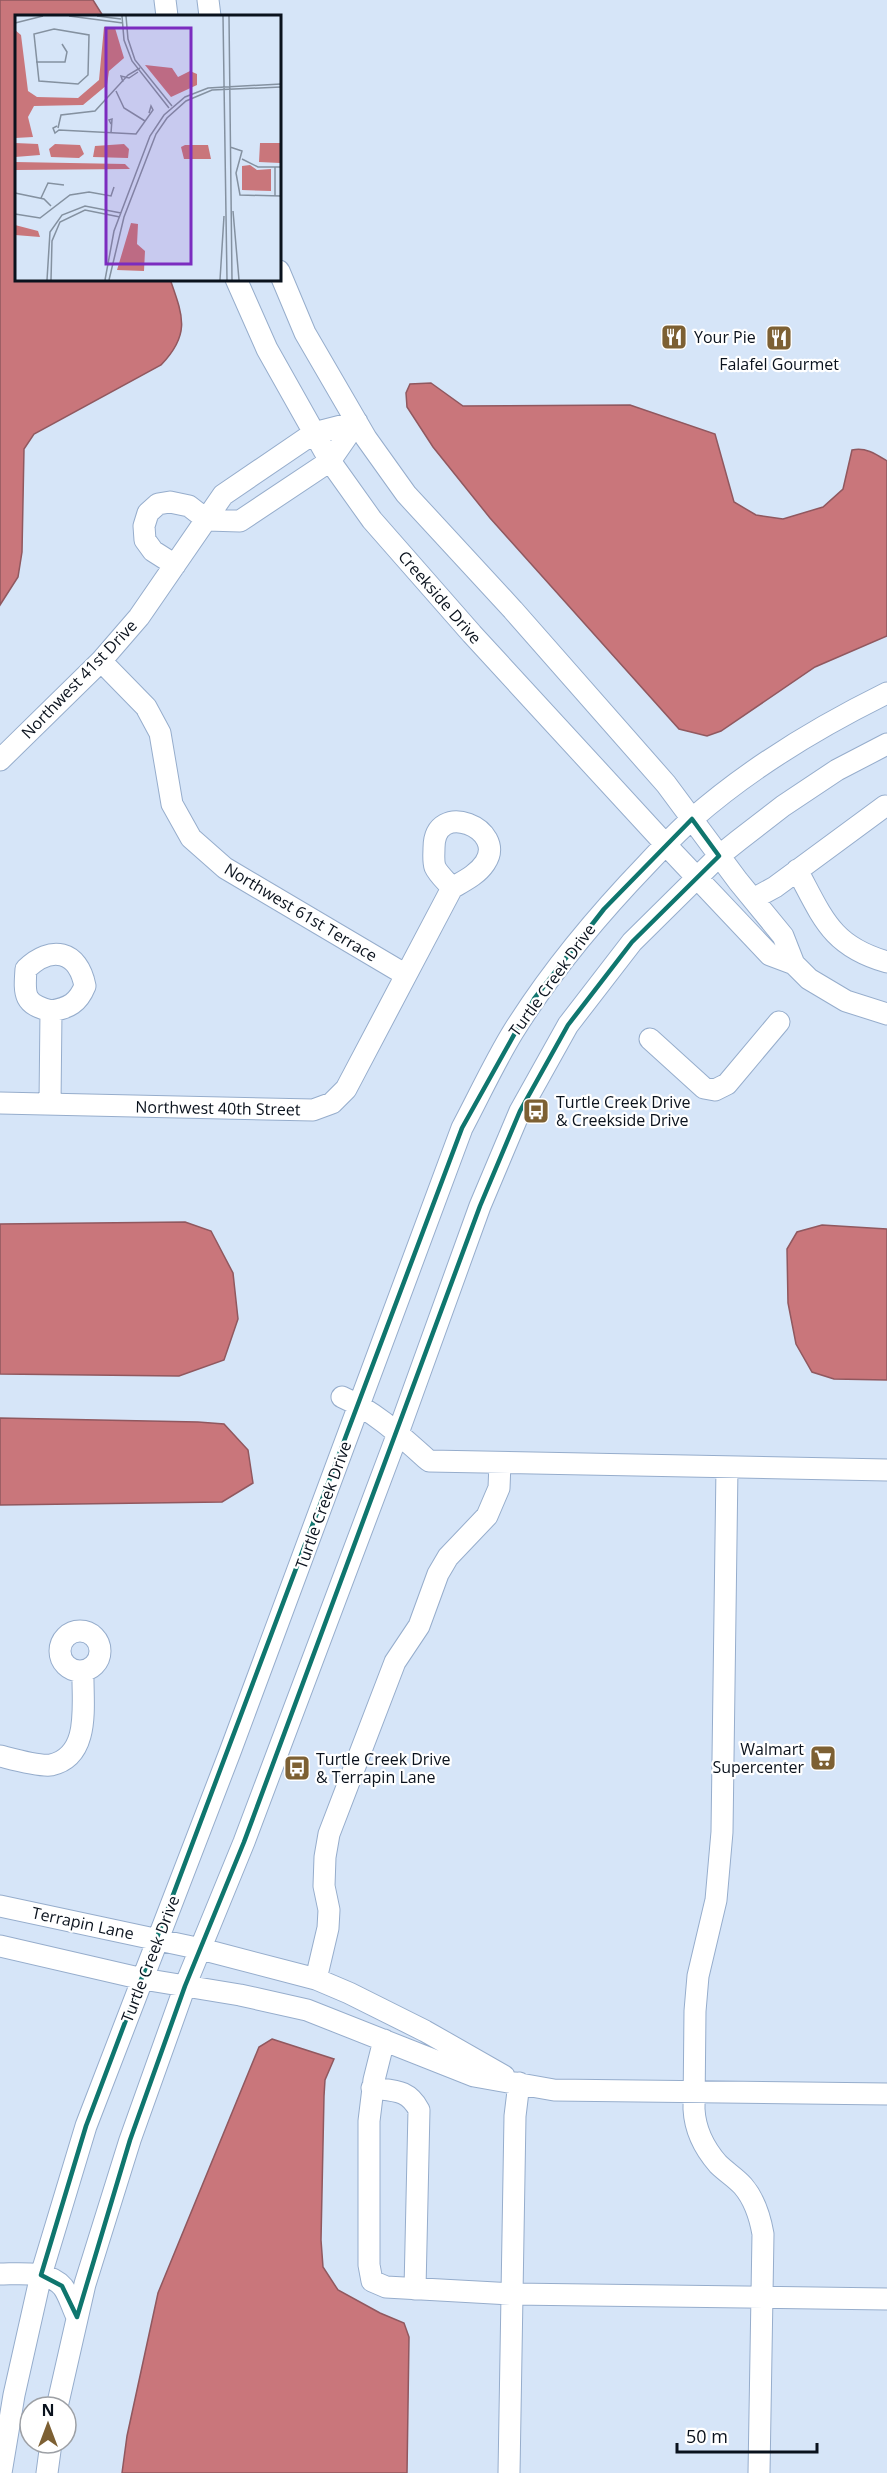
<svg xmlns="http://www.w3.org/2000/svg" width="887" height="2473" font-family="'Open Sans',sans-serif">
<rect width="100%" height="100%" fill="#d6e5f8"/>
<path fill="#c9767b" stroke="#90585f" stroke-width="1.5" d="M0,0H93L103,16H16V279H170C183,316 191,334 161,365L34,434L24,449L22,552L18,577L0,605Z
M431,383L463,406L630,405L715,434L734,502L756,515L783,519L823,507L843,489L852,450C866,447 876,454 887,461V636L815,667L721,731L707,736L679,729L490,518L433,447L407,407L406,393L410,384Z
M185,1222L211,1231L233,1273L238,1319L224,1360L179,1376L0,1374V1224Z
M822,1225L887,1229V1380L834,1379L812,1372L796,1344L788,1303L787,1249L797,1232Z
M0,1418L198,1422L224,1424L248,1450L253,1483L222,1502L0,1505Z
M272,2039L334,2059L325,2080L324,2096L321,2240L323,2267L338,2290L380,2313L404,2323L409,2337L407,2473H122L127,2436L158,2293L259,2047Z"/>
<g fill="none" stroke-linecap="round" stroke-linejoin="round">
<defs>
<path id="minor" d="M165,0L167,16
M208,0L210,16
M279,271L305,333L366,438L406,494L513,610L666,784L738,881L783,936L794,964
M236,279L267,349L330,461L372,520L472,634L666,845L770,955L794,964L809,979L846,1001L887,1014
M175,565L153,551L145,540L144,526L148,513L158,504L170,502L189,506L207,520L240,521L330,461L357,422
M101,661L146,707L160,733L172,804L191,838L225,868L406,975
M0,760L101,661L139,617L223,495L314,433L357,422
M797,870C823,918 831,946 887,962
M753,899L775,887L885,806
M650,1039L704,1088L715,1090L727,1084L779,1022
M0,1103L313,1110L332,1103L346,1089L452,888C464,881 477,875 485,863C508,829 434,798 434,848C434,854 433,861 435,867C438,874 447,882 452,888
M50,1104L51,1011C69,1008 78,1003 85,986C78,950 51,945 26,969C24,996 24,1004 51,1011
M342,1397C376,1412 402,1437 429,1461L887,1470
M727,1467L722,1832L716,1900L698,1976L695,2011L694,2109C695,2129 704,2148 718,2164C726,2172 736,2178 743,2186C755,2200 760,2217 763,2234L759,2473
M60 1651a20 20 0 1 1 40 0a20 20 0 1 1-40 0Z
M0,1756C12,1759 40,1767 51,1765C92,1756 82,1702 83,1671
M0,1906L201,1949L316,1979L349,1993L425,2031L504,2076
M0,1946L143,1979L240,1995L307,2010L474,2076L554,2090L887,2094
M316,1979L328,1928L329,1910L324,1886L325,1857L329,1834L395,1662L419,1626L438,1574L448,1557L487,1516L499,1488L500,1463
M384,2040L374,2080L369,2121V2265L372,2281L386,2287L512,2294L887,2299
M372,2088C394,2091 408,2089 419,2110L415,2289
M0,2274C19,2274 49,2270 63,2287C69,2295 72,2307 77,2317
M57,2407L85,2284L130,2140L185,1986L244,1842L398,1433L480,1206L520,1111L568,1025L632,942L719,856L739,840L783,806L837,770L887,744
M1,2473L14,2395L41,2275L86,2126L230,1752L462,1128C479,1096 494,1063 513,1032C551,971 597,916 647,864C661,849 676,833 692,819C750,768 818,727 887,693
M47,2473L51,2443
M509,2473L515,2116L519,2083"/>
</defs>
<use href="#minor" stroke="#96adcc" stroke-width="23"/>
<use href="#minor" stroke="#fff" stroke-width="21"/>
</g>
<path fill="none" stroke="#0f766e" stroke-width="4.5" stroke-linejoin="round" d="M692,819L719,856L632,942L568,1025L520,1111L480,1206L244,1842L185,1986L130,2140L77,2317L62,2286L41,2275L86,2126L462,1128L534,999L604,909Z"/>
<defs>
<symbol id="restaurant-square" viewBox="-11 -11 22 22"><rect x="-9" y="-9" width="18" height="18" rx="4" fill="#7d6033" stroke="#fff"/><path d="M-5-6h1v4h1v-4h1v4h1v-4h1v5L-1.5 .5V6h-2V.5L-5-1ZM5-6V6H3V1.5H1.5Q1.5-4 5-6Z" fill="#fff"/></symbol>
<symbol id="bus-square" viewBox="-11 -11 22 22"><rect x="-9" y="-9" width="18" height="18" rx="4" fill="#7d6033" stroke="#fff"/><path d="M-5-6H5V4H4V6H2V4H-2V6H-4V4H-5ZM-3.5-4V0h7V-4ZM-3.5 1.2v1.5H-2V1.2ZM2 1.2v1.5H3.5V1.2Z" fill="#fff"/></symbol>
<symbol id="supermarket-square" viewBox="-11 -11 22 22"><rect x="-9" y="-9" width="18" height="18" rx="4" fill="#7d6033" stroke="#fff"/><path d="M-6-5.5h2.5l.6 2H6L4.5 2H-2.5L-4.4-4H-6ZM-1.5 3.2a1.3 1.3 0 1 0 .1 0ZM3 3.2a1.3 1.3 0 1 0 .1 0Z" fill="#fff"/></symbol>
</defs>
<g fill-rule="evenodd">
<use href="#restaurant-square" x="659" y="322" width="30" height="30"/>
<use href="#restaurant-square" x="764" y="323" width="30" height="30"/>
<use href="#bus-square" x="521" y="1096" width="30" height="30"/>
<use href="#supermarket-square" x="808" y="1743" width="30" height="30"/>
<use href="#bus-square" x="282" y="1753" width="30" height="30"/>
</g>
<g text-anchor="middle" dominant-baseline="central" stroke-width="4.5" stroke-linejoin="round" paint-order="stroke">
<g font-size="16" fill="#0a121d" stroke="#fff" text-anchor="start">
<text x="694" y="337">Your Pie</text>
<text x="779" y="364" text-anchor="middle">Falafel Gourmet</text>
<text x="556" y="1102">Turtle Creek Drive<tspan x="556" dy="18">&amp; Creekside Drive</tspan></text>
<text x="804" y="1749" text-anchor="end">Walmart<tspan x="804" dy="18">Supercenter</tspan></text>
<text x="316" y="1759">Turtle Creek Drive<tspan x="316" dy="18">&amp; Terrapin Lane</tspan></text>
</g>
<g font-size="16" fill="#0a121d" stroke="#fff">
<text transform="translate(440 597) rotate(49)">Creekside Drive</text>
<text transform="translate(79 679) rotate(-46)">Northwest 41st Drive</text>
<text transform="translate(301 912) rotate(31)">Northwest 61st Terrace</text>
<text transform="translate(552 980) rotate(-54)">Turtle Creek Drive</text>
<text transform="translate(218 1108) rotate(1)">Northwest 40th Street</text>
<text transform="translate(323 1505) rotate(-70)">Turtle Creek Drive</text>
<text transform="translate(83 1923) rotate(12)">Terrapin Lane</text>
<text transform="translate(150 1959) rotate(-69)">Turtle Creek Drive</text>
</g>
</g>
<g transform="translate(15 15)">
<rect width="266" height="266" fill="#d6e5f8"/>
<path d="M89,12L100,13L109,43L94,56L92,70L68,90L19,91L13,102L18,122L0,123V15L6,20L13,76L22,82L63,83L84,65ZM130,50L157,53L163,62L175,56L182,59V70L156,82ZM0,128L23,129L25,140L0,142ZM245,128H265V148L244,147ZM40,129L65,130L69,139L64,143L36,142L34,134ZM109,129L114,134L113,143L78,142L80,131ZM170,130H193L196,144H169L166,132ZM0,147L110,149L115,154L0,155ZM235,150L242,155L256,154V176L227,175V151ZM116,208L123,209L122,229L130,236L129,256L102,255ZM0,210L23,216L25,222L0,220Z" fill="#c9767b"/>
<path fill="none" stroke="#8491a0" stroke-width="1.5" d="M54,1L108,8M82,1L106,4M107,1L109,25L117,46L154,93M111,1L113,24L120,45L157,91M208,1L212,265M214,1L217,265M0,8L28,1M39,14L74,20L73,60L63,69L24,66L19,19ZM21,47H50L52,37L47,29M108,67L106,61L114,63L123,57M101,76L109,93L130,106M42,111L38,113L40,118L44,115L121,119L138,95L136,91L134,98M43,113L46,100L80,96L113,60L125,53M96,118L97,104L94,105L96,109M215,132L227,136L221,158L225,180L266,181M227,144L243,152H266M260,152V181M0,178L29,184L36,191M26,183L33,168L49,170M218,196L224,265M0,199L25,203L55,180L74,177L96,181L99,172M32,265L35,217L47,200L70,191L106,198M36,265L37,226L45,207L70,195L105,202M90,265L99,216L135,121L149,100L170,82L193,73L266,69M94,265L109,202L141,119L152,103L171,86L197,75L266,72M205,265L209,201"/>
<path fill="#7b2cbf" fill-opacity="0.15" stroke="#7b2cbf" stroke-width="3" d="M91,13H176V249H91Z"/>
<rect width="266" height="266" fill="none" stroke="#0a121d" stroke-width="3"/>
</g>
<g transform="translate(48 2425)"><circle r="28" fill="#ffffff" stroke="#9da0a5" stroke-width="1.5"/>
<path d="M0-4.5L10 22L0 15L-10 22Z" fill="#7d6033"/>
<text y="-9" font-size="16" font-weight="bold" text-anchor="middle" fill="#0a121d">N</text>
</g>
<path d="M677 2443v9h140v-9" fill="none" stroke="#0a121d" stroke-width="3"/>
<text x="686" y="2443" font-size="18" fill="#0a121d" stroke="#ffffff" stroke-width="4.5" paint-order="stroke">50 m</text>
</svg>
